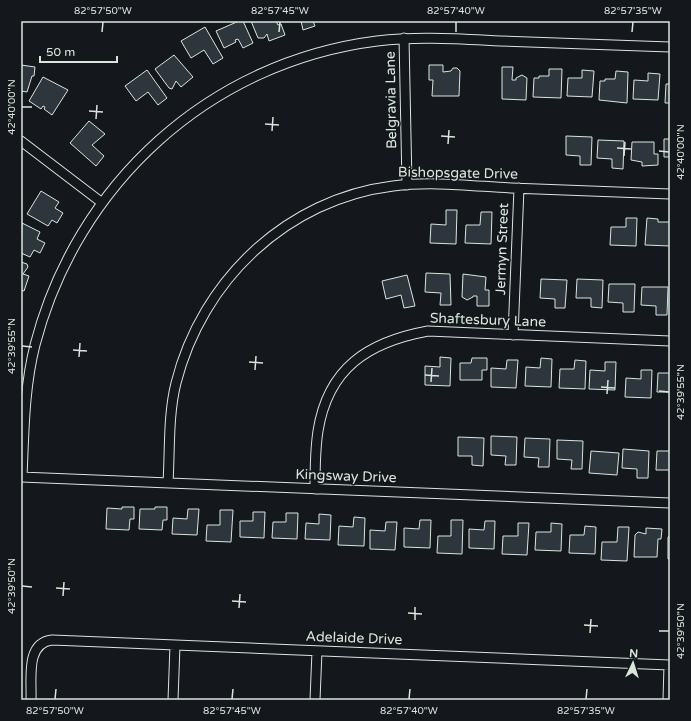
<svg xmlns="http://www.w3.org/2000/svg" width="691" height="721" font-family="'Varela Round',sans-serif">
<rect width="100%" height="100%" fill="#14181c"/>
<path fill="#2c363c" stroke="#d8e6dc" d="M239,21H243L253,43L243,48L238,39L235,40L236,42L224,48L216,31Z
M251,21H276L278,25L281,24L285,35L269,41L267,34L264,38H258Z
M301,21H313L315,26L303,30Z
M205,27L223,58L213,64L204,50L191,58L181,41Z
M174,55L193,77L181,87L176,81L172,89L169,88L155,69Z
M21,65L35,67L34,76H32L27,92L21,91Z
M429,65H443V72L451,71L453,68H457L460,71L459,96H432L433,80H429Z
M502,67H513L512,80H516V78L522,75L527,78L526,100L502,99Z
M549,69H562L561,98L533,97L534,78H539V76H549Z
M147,70L167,98L158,105L148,92L136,101L125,86Z
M582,70L594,71L592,97L567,96L568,78H582Z
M616,71L628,72L627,103L599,100L600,81H605V79H615Z
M648,73L660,74L658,100L633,99L634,80L648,81Z
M43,77L68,90L52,115L44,109L45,107L43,106L41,109L29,101Z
M666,84H670V103H665Z
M89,121L105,134L92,145L104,156L96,166L70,143Z
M566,136L592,137L591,165H580V156L566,155Z
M664,139H670V159L669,157H664Z
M598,140L624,141L623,169L612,168V159L597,158Z
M632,142H654V154H658V165L642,166V162L631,160Z
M41,191L59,202L55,208L63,213L57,223L52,220L48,226L27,214Z
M446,210H457L456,244L430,243L431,224L446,225Z
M481,212H492L491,244L465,243L466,225H480Z
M626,218H637L636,246L610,245L611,227H626Z
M647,218L658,219V222H670V246L645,245Z
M22,223L40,232L37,239L45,243L40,253L34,250L30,257L21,253Z
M21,262L27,264L28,267L23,274L29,276L24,291L21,290Z
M426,273L450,274L451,305H440L441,293L425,292Z
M463,274L486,277L485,290H489V306H477V296H473V297L467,300L462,297Z
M407,275L415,306L404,308L401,295L386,299L382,281Z
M541,279L567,280L565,308H555V299L540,298Z
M577,279L603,280L602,308L591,307V298H576Z
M609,284H635L634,312H623V303L608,302Z
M642,287H668L667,315H656V306L641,305Z
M440,357L451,358L450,386L425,385V366L440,367Z
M472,358H487V370H482V380H460V363H471Z
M541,358L552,359L551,387L525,386L526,367L540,368Z
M507,360H518L516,388L491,387V368L506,369Z
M575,360L586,361L585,389L559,388L560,369H574Z
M605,362H616L615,390L589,389L590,370L605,371Z
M641,370H652L651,398L625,397L626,378L641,379Z
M658,373H670V392H657Z
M491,436L517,437L516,465H505L506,456L491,455Z
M458,437L484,438L483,466L472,465V456H458Z
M525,438L550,439L549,467H538L539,458L524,457Z
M557,440L583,441L582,469H571L572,460L557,459Z
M623,449L649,451L648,478H637V469L622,468Z
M591,451L619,453L617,475L589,473Z
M657,451H670V470H656Z
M122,507H134V519H130L129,530L106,529L107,508L122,509Z
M155,507H167V520H163L162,530L139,529L140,509H155Z
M188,509H199L197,535L172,534L173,518L187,519Z
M220,510H233L231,542L206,541L207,525H220Z
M253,512H265L264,538L240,537V521H253Z
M286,513H298L297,539L272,538L273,522H286Z
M319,514L331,515L330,540L305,539L306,523L319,524Z
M354,517L365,518L364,546L338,545L339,526L353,527Z
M420,520H431L430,548L404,547V528L419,529Z
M451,520H463L462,554L437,553L438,536H451Z
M485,521H495L494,549L469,548V529L484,530Z
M386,522H397L395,550L370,549V530L385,531Z
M518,523H529L527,555L502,554L503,536H518Z
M551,523L562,524L561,551L535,550L536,532H551Z
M585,526L596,527L595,554L569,553L570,535H584Z
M618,527H629L627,561L601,560L602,542H617Z
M646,528L662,529L661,539H658L657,557H634L635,535L638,532L646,534Z
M670,535V559H668V537Z"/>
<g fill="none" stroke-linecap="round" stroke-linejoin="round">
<defs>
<path id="minor" d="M404,38L407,185
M21,141L101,202
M513,335L519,188
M21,477L670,503
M22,477C24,433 24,388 35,345C77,183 210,62 377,41C418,36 459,39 500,41C557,43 613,45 670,47
M168,483C170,450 168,415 176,383C202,280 287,199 393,186C432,181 472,186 511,188C564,190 617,192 670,194
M315,489C315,470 315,450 318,431C328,368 368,342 428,331L670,341
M31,700C32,680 25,643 52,640L670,665
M173,700L175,645
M315,700L317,651
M668,700L669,665"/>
</defs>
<use href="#minor" stroke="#d8e6dc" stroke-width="11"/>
<use href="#minor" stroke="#14181c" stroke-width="9"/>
</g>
<path fill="none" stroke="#d8e6dc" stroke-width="1.5" d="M102,32L103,22M279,32L280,22M456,32V22M632,32L633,22M22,107H32M89,111L103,112M96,119L97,105M265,124L279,125M272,131L273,117M441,136L455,137M448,144L449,130M617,148L631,149M659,151L669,152M624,156L625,142M22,346L32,347M73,350L87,351M79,357L80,343M249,362L263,363M255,370L256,356M425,375L439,376M431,382L432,368M601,387L615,388M659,391L669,392M607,394L608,380M22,586L32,587M56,588L70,589M63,596L64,582M232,601L246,602M239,608L240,594M408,613L422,614M415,620V607M584,625L598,626M659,631H669M590,633L591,619M55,699L56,689M232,699L233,689M409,699L410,689M586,699L587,689"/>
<g text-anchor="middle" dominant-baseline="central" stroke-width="3" stroke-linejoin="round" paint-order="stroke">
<g font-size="14" fill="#d8e6dc" stroke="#14181c">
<text transform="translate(391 100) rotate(-91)">Belgravia Lane</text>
<text transform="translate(458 173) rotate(1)">Bishopsgate Drive</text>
<text transform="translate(502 249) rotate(-88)">Jermyn Street</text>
<text transform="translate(488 320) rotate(2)">Shaftesbury Lane</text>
<text transform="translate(346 476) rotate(2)">Kingsway Drive</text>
<text transform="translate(354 638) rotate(2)">Adelaide Drive</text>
</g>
</g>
<rect width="691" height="721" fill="none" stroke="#14181c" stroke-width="44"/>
<g transform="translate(633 663) rotate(4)" stroke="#14181c" stroke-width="3" paint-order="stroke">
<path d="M0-3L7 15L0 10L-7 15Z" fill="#d8e6dc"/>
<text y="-6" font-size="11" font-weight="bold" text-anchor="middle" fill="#d8e6dc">N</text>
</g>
<path d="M40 56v6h77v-6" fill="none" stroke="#d8e6dc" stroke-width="2"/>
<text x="46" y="56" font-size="12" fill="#d8e6dc" stroke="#14181c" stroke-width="3" paint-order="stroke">50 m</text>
<rect x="22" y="22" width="647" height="677" fill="none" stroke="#d8e6dc" stroke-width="1.5"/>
<g font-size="10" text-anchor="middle" fill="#d8e6dc">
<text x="103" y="14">82°57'50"W</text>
<text x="280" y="14">82°57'45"W</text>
<text x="456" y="14">82°57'40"W</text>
<text x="633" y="14">82°57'35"W</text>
<text transform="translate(11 107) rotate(-90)" y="4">42°40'00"N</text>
<text transform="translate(680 152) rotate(-90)" y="4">42°40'00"N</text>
<text transform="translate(11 346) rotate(-90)" y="4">42°39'55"N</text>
<text transform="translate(680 392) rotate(-90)" y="4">42°39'55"N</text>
<text transform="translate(11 586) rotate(-90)" y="4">42°39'50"N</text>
<text transform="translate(680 631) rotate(-90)" y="4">42°39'50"N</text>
<text x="55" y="714">82°57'50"W</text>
<text x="232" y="714">82°57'45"W</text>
<text x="409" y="714">82°57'40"W</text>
<text x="586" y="714">82°57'35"W</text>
</g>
</svg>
